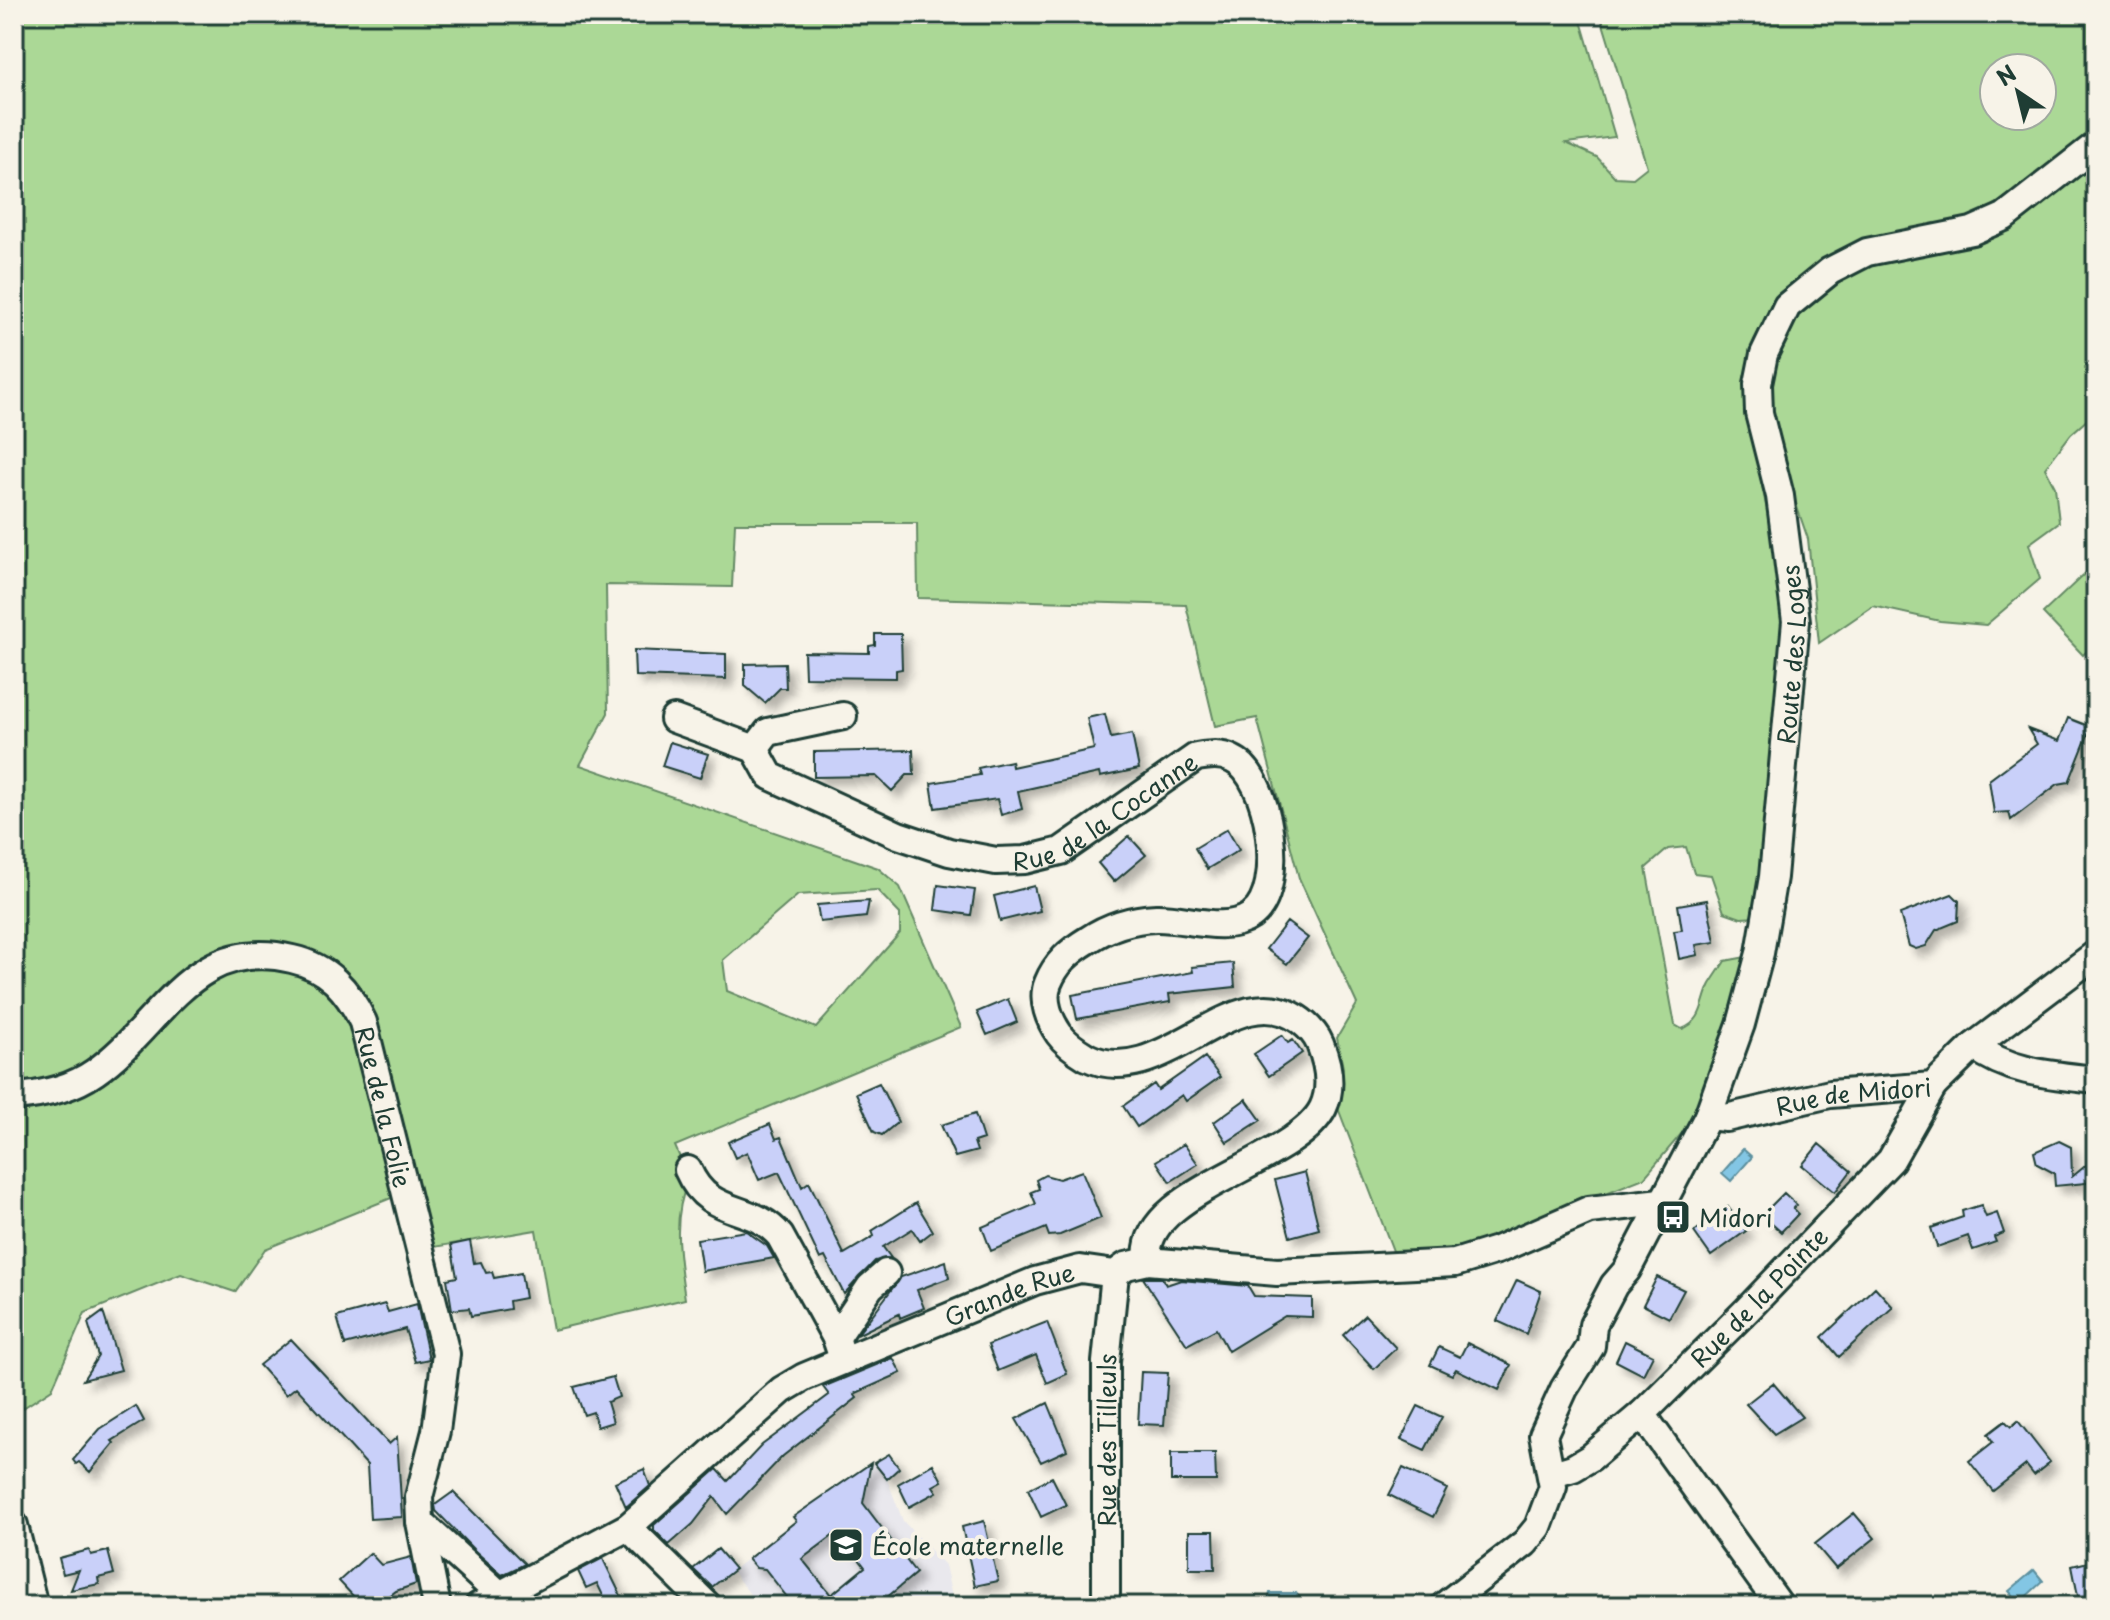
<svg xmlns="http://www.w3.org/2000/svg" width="2110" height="1620" font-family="'Playpen Sans',sans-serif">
<defs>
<filter id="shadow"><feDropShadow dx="7" dy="7" stdDeviation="4" flood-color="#0004"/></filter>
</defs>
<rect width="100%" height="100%" fill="#f7f3e8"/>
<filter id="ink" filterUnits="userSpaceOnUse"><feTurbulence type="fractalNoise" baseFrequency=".0125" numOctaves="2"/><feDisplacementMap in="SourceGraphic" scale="16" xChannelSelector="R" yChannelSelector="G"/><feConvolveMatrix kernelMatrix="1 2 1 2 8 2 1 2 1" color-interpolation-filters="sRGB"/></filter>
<g filter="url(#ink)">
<path fill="#e9e8ed" d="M874,1463L887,1479L903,1521L945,1565L954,1606H759L732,1571L856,1472Z"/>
<path fill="#abd896" stroke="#658a65" stroke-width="2" fill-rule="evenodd" d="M14,14H1579L1615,137L1566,143L1597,157L1615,177L1633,178L1647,167L1600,14H2096V134L1987,210L1941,227L1834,256L1791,284L1754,340L1745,401L1783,590V659L1756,917L1741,918L1724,912L1711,875L1694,873L1686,847L1668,849L1646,868L1675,1025L1682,1029C1704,1021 1701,1001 1710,984C1715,976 1720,969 1725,961L1746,957L1744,975L1702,1103L1688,1126L1644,1178L1467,1248L1395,1256L1336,1103L1343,1068L1337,1038L1357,1004L1299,878L1257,718L1215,726L1186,605L918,598L917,523H735L732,587L606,585L608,713L580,765L878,868L900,887L961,1027L675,1146L689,1179C671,1218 679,1257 685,1299L553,1330L536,1230L434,1247L396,1196L265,1249L235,1292L181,1274L85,1313L52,1389L14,1414ZM1994,68H2042V116H1994ZM877,890L900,914V933L816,1028L727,991L723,960L798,895Z
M2096,160V412L2071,434L2045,468L2055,487L2059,522L2029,544L2040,579L1986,625L1940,621L1873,606L1819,643L1808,539L1767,420L1774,354L1798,307L1824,281L1901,257Z
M2096,563V643L2083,655L2043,613Z"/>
<path fill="#83c6e4" stroke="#5b8f9e" stroke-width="2" d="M1743,1149L1752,1157L1731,1181L1722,1173Z
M2034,1570L2043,1581L2019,1603L2009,1591Z
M1270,1593H1296L1303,1602L1301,1606H1267Z"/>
<path fill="#c9d0f9" stroke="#1f3d34" stroke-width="2" fill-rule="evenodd" filter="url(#shadow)" d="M875,634H901L902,669L896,670V678L805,677L804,652L869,653V646L875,645Z
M634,650L726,654V679L635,676Z
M785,663L786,688H780L765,703L745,686V664Z
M1105,714L1111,738L1132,734L1139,769L1100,777L1099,773L1018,791L1022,809L1001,815L997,799L935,808L931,783L980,775L978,768L1011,761L1012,767L1094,749L1087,718Z
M2068,718L2091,727L2069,782L2058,784L2011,820L2009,812L1994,813L1989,780L2037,744L2028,729L2059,741Z
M670,742L708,754L700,778L662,766Z
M913,750L914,775H907L892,791L876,776L814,777V752Z
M1227,829L1239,850L1207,869L1195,848Z
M1129,836L1146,855L1114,882L1098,863Z
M938,885L975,890L971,915L935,910Z
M1034,886L1040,911L1000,921L994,896Z
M1952,894L1959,901L1958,921L1936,930L1926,946L1916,949L1909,946L1900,914Z
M1707,900L1715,942L1696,945L1698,955L1679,959L1674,931L1682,930L1678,905Z
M869,901L866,917L820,922L817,905Z
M1287,922L1308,938L1287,964L1266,949Z
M1233,963L1235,987L1169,994L1170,1002L1077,1019L1072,995L1193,972L1192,967Z
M1008,999L1017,1022L987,1035L977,1012Z
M1282,1035L1288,1043L1293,1040L1302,1053L1269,1076L1254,1054Z
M1205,1057L1220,1077L1186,1101L1182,1095L1137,1127L1123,1106L1154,1084L1158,1090Z
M879,1083L898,1122L882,1135L874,1132L856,1093Z
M1246,1099L1261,1120L1227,1142L1214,1122Z
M975,1114L983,1139L974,1142L977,1151L955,1157L941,1125Z
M770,1124L776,1139L781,1137L802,1187L809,1182L844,1254L874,1236L872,1231L916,1203L933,1231L920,1241L912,1229L883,1247L891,1258L875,1261L844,1294L825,1257L820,1259L779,1172L759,1180L747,1152L735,1158L728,1142Z
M2059,1141L2071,1147L2072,1177L2096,1157V1182L2055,1186L2054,1173L2037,1164L2034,1152Z
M1184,1144L1198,1164L1170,1182L1156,1161Z
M1819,1144L1851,1171L1835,1192L1802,1165Z
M1082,1171L1101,1218L1060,1235L1049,1236L1046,1228L991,1251L982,1227L1036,1204L1031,1192L1039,1189L1036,1180L1045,1175L1059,1179Z
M1305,1172L1319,1229L1290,1237L1275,1180Z
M1784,1193L1797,1205L1793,1209L1798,1214L1781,1232L1762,1215Z
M1981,1205L1986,1217L1997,1213L2004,1233L1994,1237L1996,1242L1973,1250L1968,1236L1937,1247L1931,1228L1963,1217L1962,1211Z
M1728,1207L1746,1231L1711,1256L1694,1232Z
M746,1231L767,1246L774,1258L702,1271L697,1239Z
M470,1241L474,1263L481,1262L486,1273L492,1272L494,1278L521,1273L525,1298L509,1301L510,1309L471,1316L469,1308L452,1310L447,1279L457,1277L451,1245Z
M946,1261L949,1278L917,1290L924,1308L900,1318L899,1314L857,1335L901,1277Z
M1657,1277L1684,1290L1669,1318L1643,1305Z
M1143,1278H1162L1166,1285L1181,1280L1248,1286L1254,1296L1312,1298V1317L1285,1316L1228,1351L1216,1329L1187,1345Z
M1517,1280L1541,1291L1526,1334L1497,1321Z
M1875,1287L1893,1307L1839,1357L1822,1337Z
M385,1304L388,1312L417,1304L429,1359L415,1362L405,1329L345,1345L337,1317Z
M103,1312L121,1370L83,1380L98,1356L88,1323Z
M1365,1315L1396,1348L1374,1369L1343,1335Z
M1047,1322L1067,1374L1047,1383L1036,1355L998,1371L988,1345Z
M291,1339L389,1444L397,1437L402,1517L370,1519L367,1465L296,1387L286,1395L259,1365Z
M1625,1341L1653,1355L1643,1375L1616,1361Z
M1467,1343L1511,1365L1499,1390L1456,1369L1452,1375L1430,1365L1439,1347L1460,1357Z
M893,1358L901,1373L854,1394L857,1398L783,1456L727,1514L714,1497L693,1524L669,1545L654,1530V1525L717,1469L728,1481L762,1445L829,1395L823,1387Z
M1141,1372L1168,1373L1164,1425L1138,1424Z
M613,1377L619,1397L607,1402L613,1422L597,1427L593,1412L584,1415L574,1387Z
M1773,1383L1802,1417L1774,1434L1746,1404Z
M1048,1403L1067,1450L1041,1462L1016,1419Z
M136,1406L144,1421L112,1441L114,1443L90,1472L79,1462L76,1464L73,1460L100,1429Z
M1418,1406L1442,1417L1425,1450L1401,1439Z
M2005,1421L2011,1427L2018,1421L2050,1462L2034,1475L2026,1465L1993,1491L1969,1461L1993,1442L1988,1434Z
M1171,1453H1215L1216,1481H1171Z
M889,1454L899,1468L887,1479L874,1463Z
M871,1463L863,1503L916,1573L885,1599L889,1606H794L765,1569L756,1568L748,1559L796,1521L793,1517ZM838,1532L865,1567L831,1595L802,1559Z
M933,1464L942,1481L933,1486L937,1492L909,1507L898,1484Z
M1403,1468L1447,1489L1433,1517L1389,1495Z
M644,1469L650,1486L626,1507L615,1482Z
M1052,1477L1066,1505L1041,1517L1028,1489Z
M453,1492L525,1564L502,1575L474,1550L436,1511L435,1505Z
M1854,1513L1875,1538L1836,1569L1815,1544Z
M984,1521L998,1581L975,1586L962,1527Z
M1189,1531H1214L1215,1569H1189Z
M718,1549L735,1569L712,1587L693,1569Z
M89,1550L91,1555L108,1551L114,1574L98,1578L99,1584L71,1590L79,1570L63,1574L59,1558Z
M370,1553L381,1565L411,1557L416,1584L396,1591L377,1606H343L354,1597L339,1581Z
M603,1558L604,1561L626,1606H608L597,1583L586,1588L578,1571Z
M2096,1560V1596L2079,1601L2072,1566Z"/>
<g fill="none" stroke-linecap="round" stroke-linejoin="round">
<defs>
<g id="minor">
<path d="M674,719L755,749L768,732L843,716"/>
<path id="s1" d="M755,749L770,776L898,835L949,852L996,861L1025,860L1061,851L1196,757C1209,755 1220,753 1232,759C1270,775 1288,890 1251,916C1225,934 1185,917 1156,918C1131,919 1109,926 1088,940C1070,951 1056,963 1048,983C1041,1000 1050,1021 1059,1034C1066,1044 1077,1051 1087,1057C1162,1094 1235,971 1301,1021C1310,1028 1316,1034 1320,1044C1328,1064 1333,1087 1323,1108C1295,1164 1137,1191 1148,1261"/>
<path d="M1974,1046C2010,1073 2052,1075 2096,1080"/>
<path id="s2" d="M14,1097C43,1095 71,1089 95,1072C161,1026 192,935 292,959C328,967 348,990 363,1022L446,1354L436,1431L419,1497L420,1522L437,1606"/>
<path id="s3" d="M1708,1116L1726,1118L1830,1094L1933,1086L1974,1046L2096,954"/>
<path d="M688,1170C709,1219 752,1202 780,1236L836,1338L843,1359"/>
<path d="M836,1338L870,1287L886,1273"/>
<path d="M1642,1414L1780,1606"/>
<path id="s4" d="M1553,1474L1573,1468L1590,1458L1642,1414L1747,1310L1891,1160L1933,1086"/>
<path d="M420,1522L499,1594"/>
<path d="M14,1525L34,1606"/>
<path d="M628,1527L708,1606"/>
<path id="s5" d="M479,1606L628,1527L782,1390L804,1377L1035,1281L1080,1269L1115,1274L1126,1266L1148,1261L1277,1272L1455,1263L1497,1250L1589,1210L1661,1202"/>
<path id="s6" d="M1106,1606V1362L1115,1274"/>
<path id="s7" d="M1444,1606L1525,1543L1538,1527L1553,1487L1543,1435L1564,1389L1591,1346L1593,1325L1614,1285L1627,1270L1708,1116L1741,1024L1760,953L1773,877L1796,621L1780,496L1759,413L1758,384L1764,354L1787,306L1830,271L1867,252L1972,231L2004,217L2096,145"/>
</g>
</defs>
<use href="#minor" stroke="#1f3d34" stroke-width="32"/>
<use href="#minor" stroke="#f7f3e8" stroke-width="26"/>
</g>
</g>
<defs>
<symbol id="bus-square" viewBox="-11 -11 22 22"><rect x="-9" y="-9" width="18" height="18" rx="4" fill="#1f3d34" stroke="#f7f3e8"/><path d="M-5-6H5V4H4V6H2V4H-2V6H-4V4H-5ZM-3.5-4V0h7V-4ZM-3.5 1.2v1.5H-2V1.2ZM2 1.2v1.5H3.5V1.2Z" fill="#fff"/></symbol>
<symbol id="school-square" viewBox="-11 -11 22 22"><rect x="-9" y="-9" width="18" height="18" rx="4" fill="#1f3d34" stroke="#f7f3e8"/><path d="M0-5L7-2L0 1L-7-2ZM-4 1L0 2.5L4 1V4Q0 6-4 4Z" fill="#fff"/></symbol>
</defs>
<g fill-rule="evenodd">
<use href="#bus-square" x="1653" y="1197" width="40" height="40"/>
<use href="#school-square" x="826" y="1525" width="40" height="40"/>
</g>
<g text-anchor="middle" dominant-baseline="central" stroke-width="8" stroke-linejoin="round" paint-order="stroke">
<g font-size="24" fill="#1f3d34" stroke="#f7f3e8">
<text stroke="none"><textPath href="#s7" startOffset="1052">Route des Loges</textPath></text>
<text stroke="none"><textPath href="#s1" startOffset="396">Rue de la Cocanne</textPath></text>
<text stroke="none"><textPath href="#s3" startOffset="148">Rue de Midori</textPath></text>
<text stroke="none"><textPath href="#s2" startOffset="512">Rue de la Folie</textPath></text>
<text stroke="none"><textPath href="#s5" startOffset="622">Grande Rue</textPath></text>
<text stroke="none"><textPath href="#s4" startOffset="274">Rue de la Pointe</textPath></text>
<text stroke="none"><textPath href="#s6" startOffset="166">Rue des Tilleuls</textPath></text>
</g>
<g font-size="24" fill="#1f3d34" stroke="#f7f3e8" text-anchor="start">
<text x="1699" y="1217">Midori</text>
<text x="872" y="1545">École maternelle</text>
</g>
</g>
<rect width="2110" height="1620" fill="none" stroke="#f7f3e8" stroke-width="48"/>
<rect x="24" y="24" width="2062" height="1572" fill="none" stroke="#1f3d34" stroke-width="3" filter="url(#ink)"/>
<g transform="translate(2018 92) rotate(325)"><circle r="38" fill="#f7f3e8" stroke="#a1aaa0" stroke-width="2"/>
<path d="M0-6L14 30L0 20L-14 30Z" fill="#1f3d34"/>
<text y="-12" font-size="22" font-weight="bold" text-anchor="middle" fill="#1f3d34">N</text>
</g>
</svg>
